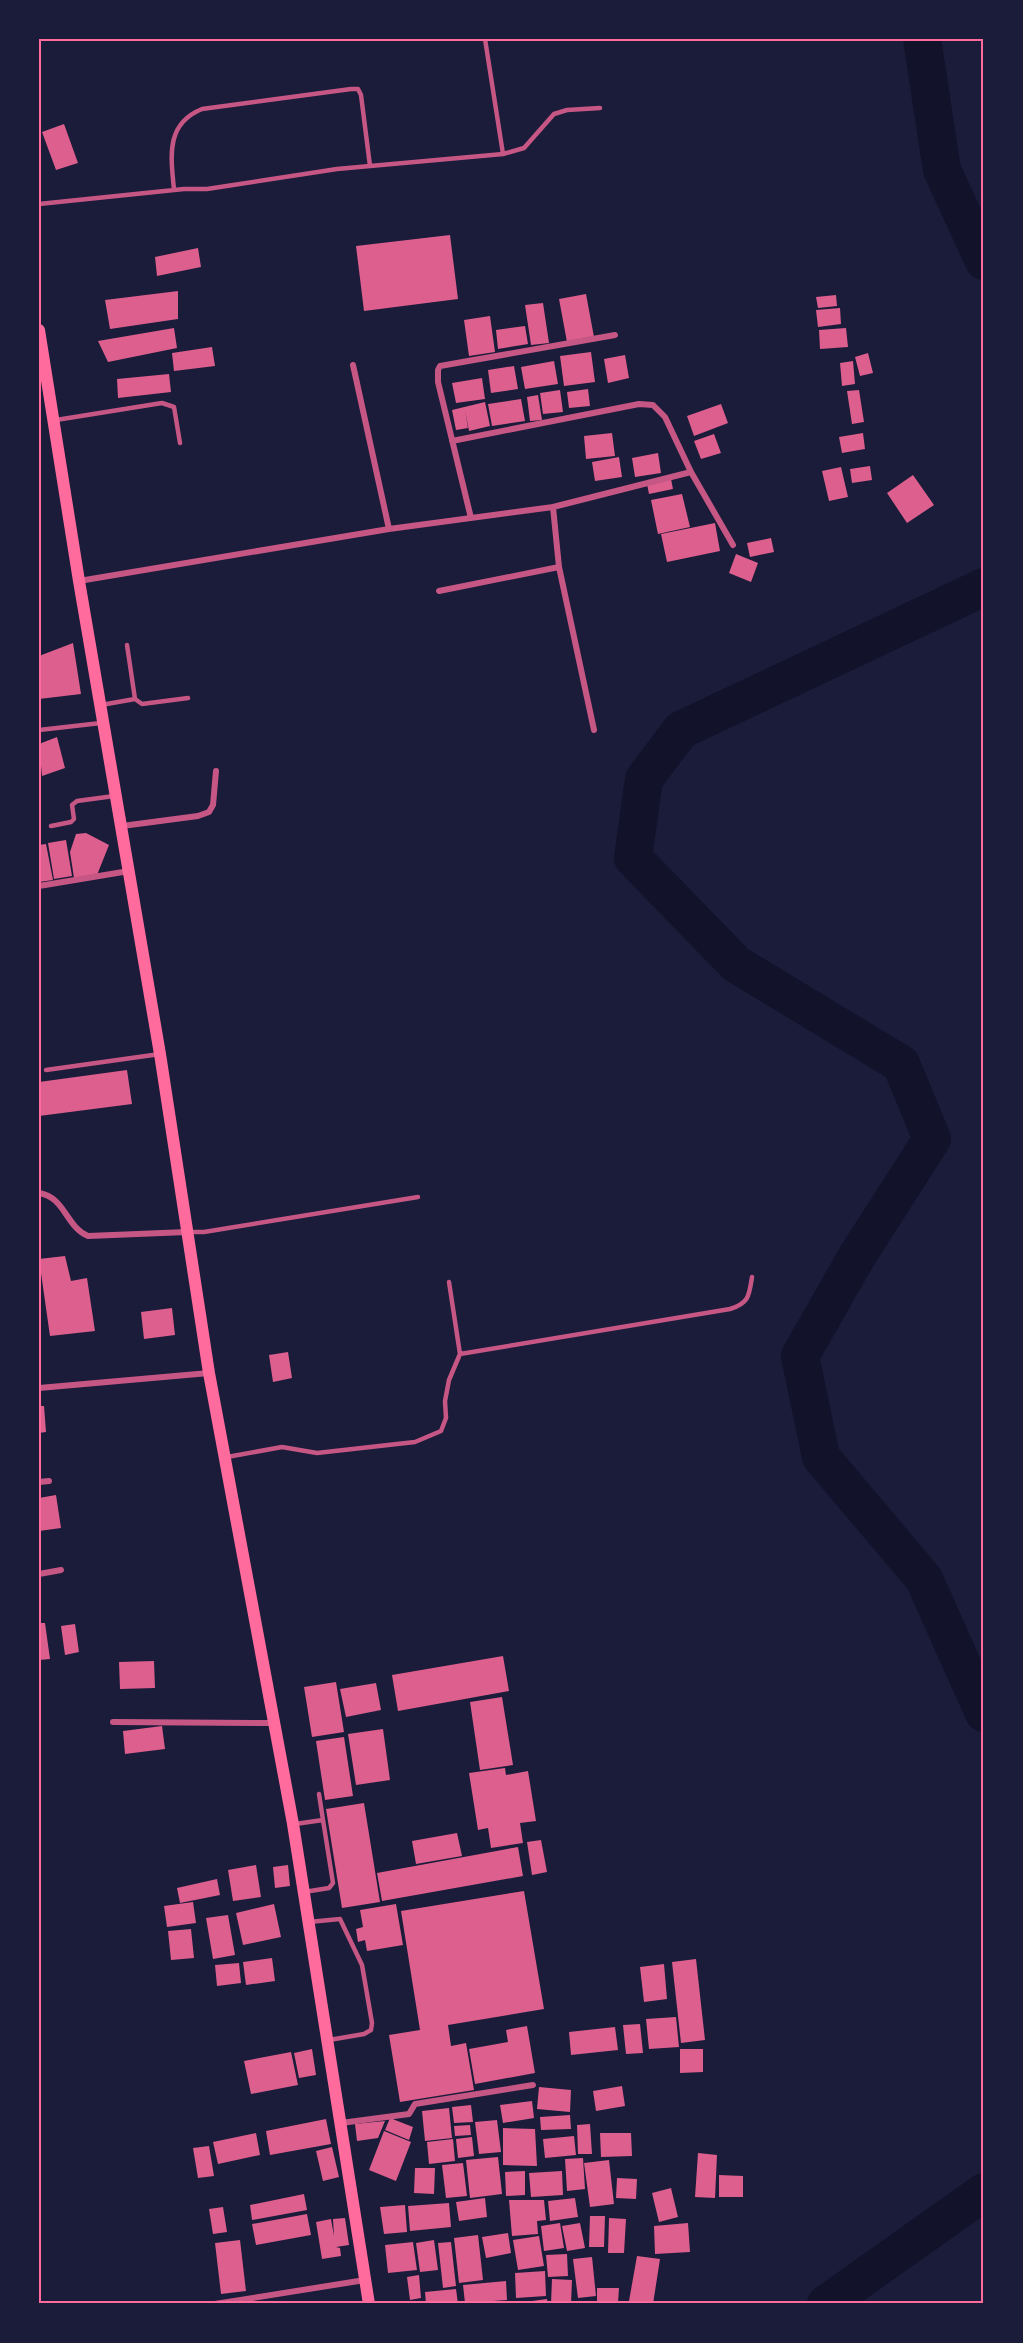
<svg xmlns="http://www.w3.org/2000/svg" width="1023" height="2343" font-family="'PT Sans Narrow',sans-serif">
<rect width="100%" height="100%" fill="#1b1b3a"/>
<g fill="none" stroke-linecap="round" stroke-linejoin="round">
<path stroke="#12122b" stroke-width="38" d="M922,39L942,170L984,261
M984,587L681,730L644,779L633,858L736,964L901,1064L932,1139L857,1256L800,1356L821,1457L924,1579L984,1713
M826,2304L984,2192"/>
</g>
<path fill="#dd5f8e" d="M64,124L78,163L56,170L42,132Z
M450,235L458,299L364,311L356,246Z
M198,248L201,267L157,276L155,257Z
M178,291V319L110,329L105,300Z
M586,294L594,337L567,342L559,299Z
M836,295L837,306L818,308L816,297Z
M543,303L549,343L531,345L525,305Z
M840,308L841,324L818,327L816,310Z
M490,316L495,352L469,356L464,320Z
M525,326L528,344L498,349L496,330Z
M174,328L177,348L108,362L98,341Z
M846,328L848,347L820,349L819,330Z
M212,347L215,366L174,371L172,353Z
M591,352L595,382L564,386L560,356Z
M868,353L873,373L860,376L855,357Z
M625,355L629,378L608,383L604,359Z
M554,361L558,384L525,389L521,367Z
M853,361L855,384L842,386L840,363Z
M514,366L518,389L491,393L488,370Z
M169,374L171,392L118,398L117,379Z
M482,378L485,399L456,403L452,383Z
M588,389L590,406L569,408L567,392Z
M560,390L563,412L543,414L540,393Z
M859,390L864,422L852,424L847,391Z
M538,395L542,420L530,421L527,397Z
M521,399L525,421L492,426L488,404Z
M485,402L490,426L469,431L465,410L468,428L456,430L452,410Z
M721,404L728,423L694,436L687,416Z
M612,433L615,456L586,459L584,436Z
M863,433L865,449L842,453L839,437Z
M714,434L721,453L701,459L694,441Z
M658,453L661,473L635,477L632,458Z
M619,457L622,477L595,481L592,462Z
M870,466L872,480L852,483L850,469Z
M841,467L848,497L829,501L822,471Z
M913,475L934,505L907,523L887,493Z
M671,479L673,489L649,494L647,484Z
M682,494L690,527L658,534L651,500Z
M715,523L720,551L667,562L661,534Z
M771,538L774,552L750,557L747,543Z
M736,554L758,563L751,582L729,573Z
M73,643L81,694L39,699V656Z
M57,737L65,768L42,776L39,744Z
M86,833L109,845L97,875L74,878L70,852L76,834Z
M66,840L72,876L54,879L48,843Z
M46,844L53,880L39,882V845Z
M127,1070L132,1104L39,1116V1082Z
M65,1256L71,1281L87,1278L95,1331L50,1336L39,1259Z
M172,1308L175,1335L144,1339L141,1312Z
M288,1352L292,1378L273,1382L269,1355Z
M39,1406H44L46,1432L39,1433Z
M56,1495L61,1528L39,1531V1498Z
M39,1623H45L50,1659L39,1660Z
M75,1624L79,1652L65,1655L61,1626Z
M503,1656L509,1691L398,1711L392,1675Z
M154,1661L155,1688L120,1689L119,1662Z
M336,1682L344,1732L312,1737L304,1687Z
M376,1683L381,1710L346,1717L340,1689Z
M502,1697L513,1765L480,1770L470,1702Z
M162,1726L165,1749L125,1754L123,1731Z
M383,1729L390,1780L356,1785L348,1734Z
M344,1737L353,1796L325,1800L316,1741Z
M505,1768L506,1775L528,1771L536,1821L520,1823L523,1843L491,1848L488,1828L478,1830L469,1773Z
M364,1803L380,1902L342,1908L326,1809Z
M457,1833L462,1856L416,1864L412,1841Z
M541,1840L547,1872L532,1875L527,1842Z
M518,1847L523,1876L382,1901L377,1873Z
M256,1865L261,1897L233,1901L228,1870Z
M288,1865L290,1886L275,1888L273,1867Z
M217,1879L220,1895L180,1903L177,1888Z
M524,1891L544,2009L448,2025L451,2046L466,2043L474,2090L400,2102L389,2035L420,2030L401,1911Z
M193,1902L196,1923L167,1927L164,1906Z
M274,1904L281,1937L243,1945L236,1913Z
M396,1904L403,1945L367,1951L365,1940L358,1942L356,1929L363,1927L360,1910Z
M228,1915L235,1955L213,1959L206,1918Z
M191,1929L194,1958L171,1960L168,1931Z
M272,1958L275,1981L246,1985L243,1962Z
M696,1959L705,2040L681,2043L672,1962Z
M239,1963L241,1983L217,1986L215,1965Z
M664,1964L667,1999L644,2002L640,1967Z
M676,2017L679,2047L649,2049L646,2019Z
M640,2024L643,2053L626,2054L623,2025Z
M527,2026L535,2073L475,2084L469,2049L508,2042L506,2030Z
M615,2027L618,2050L571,2055L569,2032Z
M312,2049L316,2075L299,2078L294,2053Z
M680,2049H703V2072L680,2073Z
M291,2052L298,2085L251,2094L244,2061Z
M622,2086L625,2106L596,2111L593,2091Z
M539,2087L571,2090L570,2112L537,2109Z
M532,2101L534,2118L503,2123L500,2105Z
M471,2105L473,2122L454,2123L452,2107Z
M449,2108L452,2138L425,2141L422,2111Z
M570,2115L571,2129L541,2130L540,2117Z
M390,2118L413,2127L409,2140L385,2130Z
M326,2119L331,2144L270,2155L266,2131Z
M497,2120L501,2152L479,2154L475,2122Z
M385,2121L378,2138L357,2141L355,2124Z
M590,2124L592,2154H578L577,2125Z
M470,2125L471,2135L455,2136L454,2126Z
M503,2128L535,2129L537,2166L503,2165Z
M384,2131L411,2142L396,2181L369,2170Z
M256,2133L260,2155L218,2164L213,2142Z
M600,2133H631L632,2156L601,2157Z
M574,2136L576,2155L545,2158L543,2139Z
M472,2137L474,2156L458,2158L456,2139Z
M453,2139L455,2161L429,2164L427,2142Z
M209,2146L214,2176L198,2178L193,2148Z
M332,2147L339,2177L323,2181L316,2151Z
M698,2153L717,2155L715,2198L695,2197Z
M498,2157L502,2194L470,2198L466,2160Z
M583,2158L585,2189L567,2191L565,2159Z
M609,2160L614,2204L590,2207L584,2163Z
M463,2163L467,2196L446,2198L442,2165Z
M415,2168H435L434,2194L414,2193Z
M525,2171V2195L506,2196L505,2172Z
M562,2171L563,2195L531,2197L529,2173Z
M719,2175L743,2176V2197H719Z
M617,2178L637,2179L636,2199L616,2198Z
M671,2188L678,2217L659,2222L652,2193Z
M304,2194L307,2210L252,2220L250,2205Z
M485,2198L487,2217L459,2221L456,2202Z
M575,2198L578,2217L550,2221L548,2201Z
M509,2200H544L546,2220L537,2221L538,2234L512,2236Z
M449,2203L451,2227L410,2231L408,2206Z
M405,2205L407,2232L384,2234L380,2207Z
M223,2207L227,2232L213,2234L209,2209Z
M307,2214L311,2235L256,2245L252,2224Z
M590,2216H605L604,2247H589Z
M345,2218L349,2245L336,2247L340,2248L341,2256L322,2259L316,2222L331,2219L334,2236L333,2219Z
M609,2218L626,2219L624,2253H608Z
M560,2223L564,2248L544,2251L541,2226Z
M580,2223L585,2248L567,2251L562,2226Z
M688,2223L690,2252L655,2254L654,2226Z
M508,2233L511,2253L486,2258L482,2237Z
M478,2235L483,2280L459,2283L454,2238Z
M539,2236L544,2266L518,2270L513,2240Z
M240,2240L246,2291L221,2294L215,2243Z
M434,2240L438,2270L420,2272L416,2243Z
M413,2242L417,2270L388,2273L385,2245Z
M451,2242L456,2286L443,2288L438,2243Z
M567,2254L568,2276L548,2277L546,2255Z
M637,2256L660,2259L653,2304L629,2301Z
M592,2257L596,2296L578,2298L573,2259Z
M545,2271L546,2296L516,2298L515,2273Z
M419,2275L421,2298L410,2300L407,2277Z
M552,2279L572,2280L571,2304H551Z
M506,2281L507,2300L465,2303L463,2285Z
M597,2288H619L618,2303L597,2302Z
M456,2289L458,2304H426L425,2292Z
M547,2299L548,2304H517V2303Z"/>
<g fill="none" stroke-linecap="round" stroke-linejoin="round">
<path stroke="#c65784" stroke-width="4.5" d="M485,39L503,154
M174,190C171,157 165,124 202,109L351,89H358L361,95L370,166
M39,204L184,189H207L337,169L503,154L524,148L554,114L567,110L600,108
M56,420L162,403L174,407L180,443
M127,645L135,699
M101,705L135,699L142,704L188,698
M39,730L101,723
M51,826L71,822L74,819L72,805L77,801L114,796
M46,1070L160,1054
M189,1232H204L418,1197
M460,1354L730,1309C749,1303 749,1296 752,1277
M227,1457L282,1447L317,1453L415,1442L441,1431L446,1418L445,1401L449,1380L460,1354L449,1282
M319,1794L323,1820
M295,1824L323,1820L333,1883L329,1888L304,1892
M309,1922L340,1919L362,1965L372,2023L371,2030L364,2034L329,2040"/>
<path stroke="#c65784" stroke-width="6" d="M353,365L389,529
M452,441L639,404L653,405L665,417L691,472L733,545
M553,507L691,472
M471,518L438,382V370L440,366L615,335
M79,581L389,529L553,507L559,567L594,730
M439,591L559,567
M122,826L198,816L209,812L213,805L216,771
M39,886L129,871
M39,1193C65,1197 66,1227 88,1236L187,1232
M39,1388L209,1373
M39,1482L49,1481
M39,1574L61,1570
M113,1722L274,1723
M341,2123L409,2114L415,2104L533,2085
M215,2304L365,2280"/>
<path stroke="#ff6b9d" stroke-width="12" d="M39,330L79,581L160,1054L209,1373L293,1824L369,2304"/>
</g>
<rect width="1023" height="2343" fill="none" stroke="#1b1b3a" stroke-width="81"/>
<rect x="40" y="40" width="942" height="2262" fill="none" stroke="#ff6b9d" stroke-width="2"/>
</svg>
